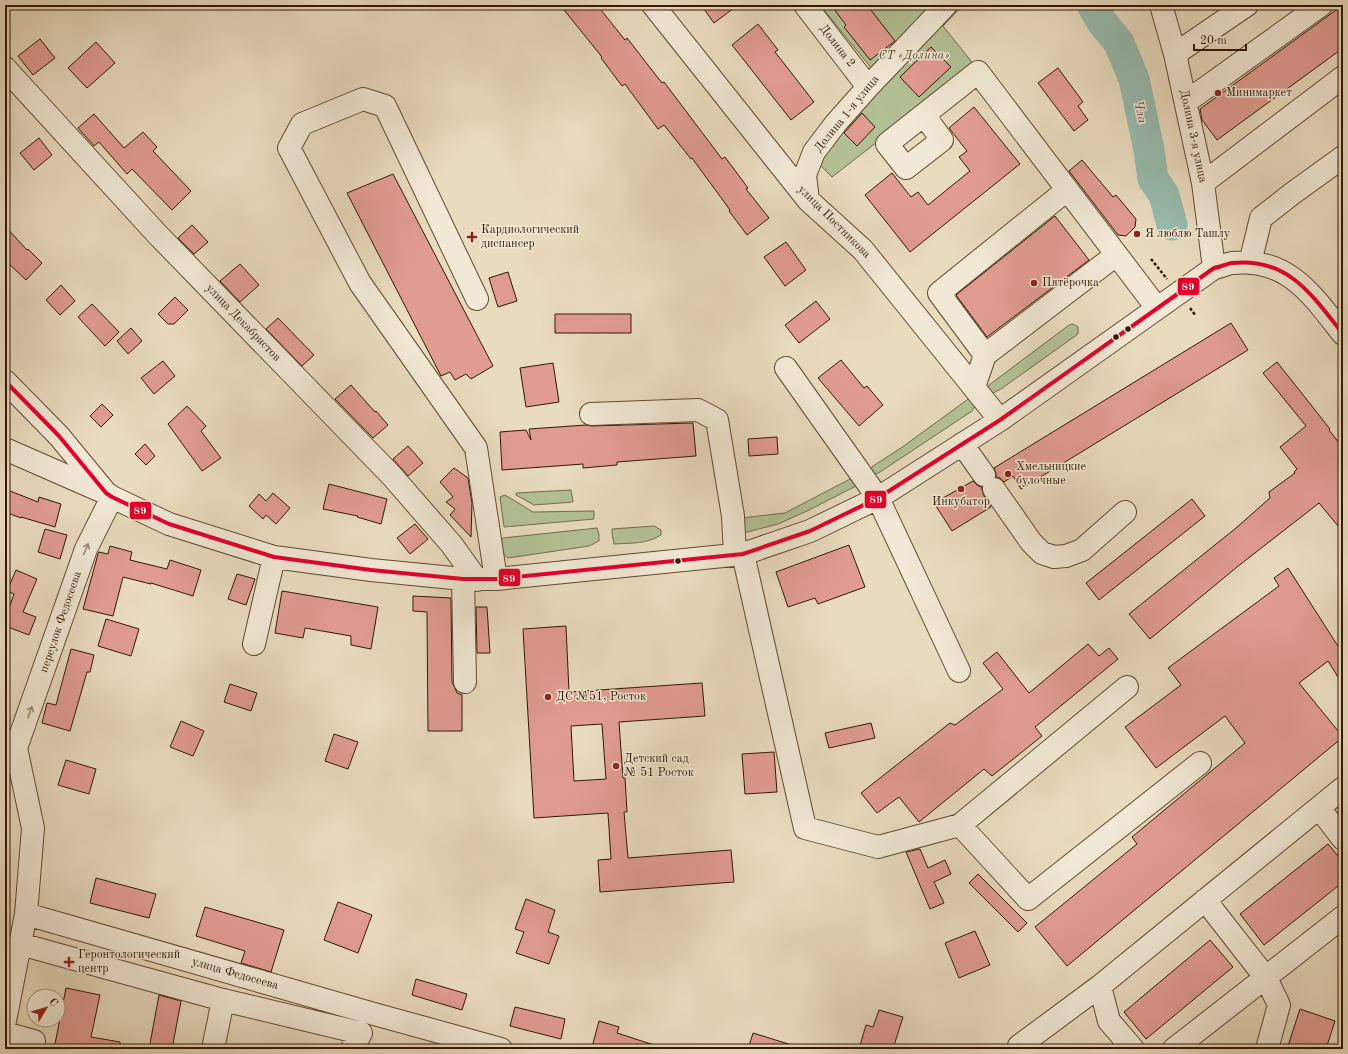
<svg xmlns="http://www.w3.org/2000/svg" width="1348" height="1054" font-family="'Old Standard TT',serif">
<rect width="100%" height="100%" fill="#e9dbbe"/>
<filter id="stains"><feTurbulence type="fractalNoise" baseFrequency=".005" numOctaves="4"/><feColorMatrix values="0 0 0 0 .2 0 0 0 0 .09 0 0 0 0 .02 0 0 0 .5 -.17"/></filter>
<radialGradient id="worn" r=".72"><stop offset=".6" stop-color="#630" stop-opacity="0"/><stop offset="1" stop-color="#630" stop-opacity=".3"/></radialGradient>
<path fill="#b2c195" stroke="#726c4c" d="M820,5H963L943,26L975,66L832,177L816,161L885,85Z
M1073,324L1078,327V334L1001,389L991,394L987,388L989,385L1069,325Z
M971,397L975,406L972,411L880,472L876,474L872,472L871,469L873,466L901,448Z
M852,478L858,483L856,486L807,511L778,524L743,533L741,518L785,513Z
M571,490L573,502L534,505L516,495V493Z
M505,495L533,512L594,511V519L504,527L500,497Z
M654,526L661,530V535C647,544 631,543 614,544L612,533V529Z
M597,528L599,534V541L589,546L508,558L500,551L499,542L503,538Z"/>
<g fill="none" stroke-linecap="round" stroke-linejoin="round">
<path stroke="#98bbae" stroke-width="31" d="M1092,5L1102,22L1119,43L1134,79L1149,150L1153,179L1164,195L1172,225"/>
</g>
<path fill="#e19c92" stroke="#321802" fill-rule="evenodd" d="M560,5H597L625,40L627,38L662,83L664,82L722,159L725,157L748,188L746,189L769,218L747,235L729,211L730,210L692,158L691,159L664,125L658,129L625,84L622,86L601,58L602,57Z
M701,5H738L714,23Z
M831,5H867L895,41L870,60L844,27L846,25Z
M1343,5V48L1217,140L1202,120L1200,109Z
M758,24L778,50L775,52L814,102L791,120L732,45Z
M40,39L55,58L33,75L18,56Z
M96,42L115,63L87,88L68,68Z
M931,47L951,67L919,97L900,77Z
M1058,68L1083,102L1078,106L1088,120L1074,131L1038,83Z
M974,107L1020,164L910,252L865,195L892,173L911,197L918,192L928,205L970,171L959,157L967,151L949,128Z
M862,113L875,127L857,146L844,133Z
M94,114L124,148L143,132L157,147L153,151L191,191L172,210L132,169L127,174L99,142L94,146L78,128Z
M39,138L52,155L34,170L20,153Z
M1082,160L1113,197L1116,195L1136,219L1135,227L1126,236L1118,235L1069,171Z
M393,174L493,366L471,379L466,374L455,380L450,372L441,376L347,193Z
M1055,216L1089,260L987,337L956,295Z
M192,225L208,242L194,254L178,238Z
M5,226L27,250L28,249L42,263L26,280L5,260Z
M786,242L806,270L785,286L764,257Z
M240,264L259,285L240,302L220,281Z
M508,272L517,301L498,307L489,278Z
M61,285L75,301L60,315L46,300Z
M175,297L188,310L174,324H168L158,314Z
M816,301L830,319L799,343L785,325Z
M92,304L119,332L105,346L78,317Z
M555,314H631V333H555Z
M278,318L314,355L302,366L266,329Z
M1231,323L1248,350L1021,489L1013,476L1004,482L1000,478L996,477V473L994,468Z
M131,328L142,341L128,354L117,341Z
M841,360L864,388L867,386L883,405L859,426L818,378Z
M163,361L175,376L154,394L141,378Z
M1277,362L1330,429L1329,430L1343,448V532L1319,503L1237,567L1150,639L1129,614L1236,528L1270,498L1269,492L1295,473L1294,472L1297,469L1280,447L1306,426L1263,373Z
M553,363L559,402L526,407L520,368Z
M351,385L375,412L376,411L388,425L373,438L335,399Z
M102,404L113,415L101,427L90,416Z
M187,406L206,426L201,431L221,458L202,471L168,424Z
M693,423L696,456L617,462V465L583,468V464L502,470L500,432L526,430L531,440L529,429L586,425L591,426Z
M777,437L778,454L749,456L748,439Z
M145,444L155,456L146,465L135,454Z
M408,446L423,463L408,476L393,459Z
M454,468L468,478L472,503L471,537L450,515L455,509L446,502L453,497L440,482Z
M973,481L978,486L982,487V490L984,496L991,507L952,531L934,503Z
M329,484L387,499L381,524L357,517L358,516L323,509Z
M5,489L38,502L39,497L61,504L55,527L21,517V518L5,512Z
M273,493L290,508L276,524L266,515L263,519L249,506L259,494L266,501Z
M1192,499L1205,516L1099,600L1086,583Z
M415,524L428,539L410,554L397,538Z
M45,529L67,535L60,559L38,552Z
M849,545L865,587L818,604L815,598L788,607L776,572Z
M110,546L132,552L130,560L167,569L170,560L201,570L193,596L151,583V584L123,577L113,616L83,609L98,554L99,552L108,554Z
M1288,568L1343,654V685L1328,661L1299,683L1343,737L1067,966L1035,927L1137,844L1132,837L1245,743L1225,716L1156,768L1125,727L1181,685L1168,668L1279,586L1274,578Z
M16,570L37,579L23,612L36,617L29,635L5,626V619L14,594L7,591Z
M237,574L255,579L246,605L228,599Z
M282,591L378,607L371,649L351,645V636L305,628L303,638L275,633Z
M413,596L451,598L452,682L457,693L462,695V731H428L427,612L413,611Z
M476,607H487L490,653H477Z
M106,619L139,629L131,656L98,646Z
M566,626L569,692L702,683L705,716L619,722L623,778H625L627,812H624L628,858L731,850L734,882L600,892L598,860L611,859L608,813L534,818L523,629ZM602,724L606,779L574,781L571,726Z
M1088,644L1099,656L1109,648L1118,659L1035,727L1042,736L992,776L984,769L919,822L899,797L877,813L861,793L950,723L955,725L1003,689L983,663L997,652L1029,693Z
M71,649L94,655L90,672H87L70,731L42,723L47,703L56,705Z
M230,684L257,693L251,711L224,702Z
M181,721L204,731L193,756L170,747Z
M871,723L875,738L829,748L825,733Z
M334,734L358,742L348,769L325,761Z
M774,752L777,792L745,794L742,754Z
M66,760L96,769L89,794L58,785Z
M1328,844L1343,862V882L1264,945L1240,914Z
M920,849L928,868L945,860L951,874L934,882L944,903L930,909L906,852Z
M978,874L1027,923L1018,932L969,883Z
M96,878L156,894L149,918L90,903Z
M526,899L555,910L548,932L559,936L549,964L516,953L524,932L515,929Z
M338,902L372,915L358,953L324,940Z
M205,907L284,930L271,972L241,963L245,951L196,936Z
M975,931L990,965L959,978L945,943Z
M1210,940L1233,967L1146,1039L1124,1012Z
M416,979L467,994L462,1010L412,995Z
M66,988L100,995L91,1037L120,1042V1049H54Z
M159,995L181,1001L172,1049H149Z
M515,1007L565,1019L561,1039L510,1026Z
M1300,1009L1335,1021L1326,1049H1287Z
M879,1010L903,1017L893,1049H859L866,1025L873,1027Z
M599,1021L619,1027L617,1033L657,1046L656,1049H599L592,1047Z
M753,1033L795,1046V1049H748Z"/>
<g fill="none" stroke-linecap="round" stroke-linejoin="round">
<defs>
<path id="minor" d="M653,5L808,200L863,250L1000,420
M805,5L868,87
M1161,5L1175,54L1203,183L1214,268
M1175,54L1247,5
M5,68L157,234L392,476L452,545L477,580
M1186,102L1321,5
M924,115L942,140L906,168L887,144L978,72L1157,308
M1203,183L1343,77
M808,200L805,175L814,152L836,123L868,87L946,5
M1250,263L1261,218L1293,193L1343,157
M477,299L385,106L363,99L302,124L289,148L360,283L476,448L496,579
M985,355L1116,255
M786,368L878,498L959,671
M5,381L59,436L106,493L112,497L169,524L274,557L371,570L463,579H496L743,554L810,531L878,498L1000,420L1214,268C1220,267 1226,264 1232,263C1288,257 1312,295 1343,334
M974,387L985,355L939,293L1067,190
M591,414L698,410L717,420L733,516L735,555
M962,444L984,475
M5,449L101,491
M994,489L1031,542L1042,553L1054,557L1066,556L1082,550L1125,512
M743,554L805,828L878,847L960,825L1127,687
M463,579L465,682
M254,644L274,557
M16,748L86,549L112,497
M1319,808L1343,839
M960,825L1028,899L1200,763
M1205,900L1266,978L1279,1005L1267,1049
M26,914L374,1014L501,1049
M20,944L223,1000L361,1033L352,1049
M5,1021L26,914L33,828L16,748
M5,1033L34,1041
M1019,1046L1100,986
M213,1049L223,1000
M1133,1049L1109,1021L1100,986L1343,788
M1174,1049L1343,917"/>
</defs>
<use href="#minor" stroke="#604931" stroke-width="24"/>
<path stroke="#321802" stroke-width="2.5" stroke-dasharray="3 2" stroke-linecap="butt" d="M1151,259L1167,279
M1190,308L1196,316"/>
<use href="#minor" stroke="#f1e8d5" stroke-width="22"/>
<defs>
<path id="bus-1" d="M5,381L59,436L106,493L112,497L169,524L274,557L371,570L463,579H496L743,554L810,531L878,498L1000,420L1214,268C1220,267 1226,264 1232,263C1288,257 1312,295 1343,334"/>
</defs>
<use href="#bus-1" stroke="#f1e8d5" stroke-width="7"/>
<use href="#bus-1" stroke="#e4002b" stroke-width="4"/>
</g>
<defs><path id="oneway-shaft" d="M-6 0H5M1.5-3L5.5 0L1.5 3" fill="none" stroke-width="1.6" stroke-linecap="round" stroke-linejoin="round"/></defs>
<g stroke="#9b8a76">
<use href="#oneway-shaft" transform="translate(86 549) rotate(-67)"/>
<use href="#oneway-shaft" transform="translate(30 712) rotate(-71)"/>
</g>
<g fill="#8f2418" stroke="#f1e8d5" stroke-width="1.5">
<circle cx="1218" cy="93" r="4"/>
<circle cx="1137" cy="234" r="4"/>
<path d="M470 231h4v4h4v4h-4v4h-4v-4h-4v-4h4z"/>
<circle cx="1034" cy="283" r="4"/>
<circle cx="1008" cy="474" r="4"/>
<circle cx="961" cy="489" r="4"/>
<circle cx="548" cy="697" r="4"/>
<circle cx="616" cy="766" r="4"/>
<path d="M67 956h4v4h4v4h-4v4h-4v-4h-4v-4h4z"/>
</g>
<g fill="#321802" stroke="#f1e8d5" stroke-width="1.5">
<circle cx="1128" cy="329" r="3.5"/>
<circle cx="1116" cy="337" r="3.5"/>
<circle cx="678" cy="561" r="3.5"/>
</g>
<g text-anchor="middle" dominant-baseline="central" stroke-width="3" stroke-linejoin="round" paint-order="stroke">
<g font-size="12" fill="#321802" stroke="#f1e8d5">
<text transform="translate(837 46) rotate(52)">Долина 2</text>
<text transform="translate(847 114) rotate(-51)">Долина 1-я улица</text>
<text transform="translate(1193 136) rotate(78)">Долина 3-я улица</text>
<text transform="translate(834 222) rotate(45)">улица Постникова</text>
<text transform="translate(243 323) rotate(46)">улица Декабристов</text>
<text transform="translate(61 622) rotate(-71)">переулок Федосеева</text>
<text transform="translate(235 974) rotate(16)">улица Федосеева</text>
</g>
<g font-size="12" font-style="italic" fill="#584b2e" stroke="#f1e8d5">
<text x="914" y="56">СТ «Долина»</text>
</g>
<g font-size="12" fill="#321802" stroke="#f1e8d5" text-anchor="start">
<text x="1226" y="93">Минимаркет</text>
<text x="481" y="230">Кардиологический<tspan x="481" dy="14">диспансер</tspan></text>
<text x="1145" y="234">Я люблю Ташлу</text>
<text x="1042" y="283">Пятёрочка</text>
<text x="1016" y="467">Хмельницкие<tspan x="1016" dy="14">булочные</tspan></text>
<text x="961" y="502" text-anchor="middle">Инкубатор</text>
<text x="556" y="697">ДС №51, Росток</text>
<text x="624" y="759">Детский сад<tspan x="624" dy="14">№ 51 Росток</tspan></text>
<text x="78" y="955">Геронтологический<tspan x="78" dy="14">центр</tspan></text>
</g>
<g font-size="13" font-style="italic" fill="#56513e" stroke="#f1e8d5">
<text transform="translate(1140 112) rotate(79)">Чла</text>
</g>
</g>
<g stroke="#f1e8d5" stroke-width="1.5">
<rect x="1177" y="277" width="23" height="19" rx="4" fill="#e4002b"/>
<rect x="864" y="490" width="23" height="19" rx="4" fill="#e4002b"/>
<rect x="129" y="501" width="23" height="19" rx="4" fill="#e4002b"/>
<rect x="498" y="568" width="23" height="19" rx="4" fill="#e4002b"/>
</g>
<g font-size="11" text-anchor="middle" font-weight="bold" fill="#fff">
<text x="1188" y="290">89</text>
<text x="876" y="503">89</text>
<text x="140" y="514">89</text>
<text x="509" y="582">89</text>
</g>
<rect width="1348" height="1054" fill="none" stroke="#e9dbbe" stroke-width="20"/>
<rect x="6" y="6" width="1336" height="1042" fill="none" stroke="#321802" stroke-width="2"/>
<rect x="10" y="10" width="1328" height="1034" fill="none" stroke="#321802"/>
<g transform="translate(46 1008) rotate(52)"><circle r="19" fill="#f1e8d5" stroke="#a59581"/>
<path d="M0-3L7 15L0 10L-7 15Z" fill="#8f2418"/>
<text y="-6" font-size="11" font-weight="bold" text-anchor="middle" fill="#321802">С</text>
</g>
<path d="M1194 44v6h52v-6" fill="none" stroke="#321802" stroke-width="2"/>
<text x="1200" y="44" font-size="12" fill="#321802" stroke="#f1e8d5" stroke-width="3" paint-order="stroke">20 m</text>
<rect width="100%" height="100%" filter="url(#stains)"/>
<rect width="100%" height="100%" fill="url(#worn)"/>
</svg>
